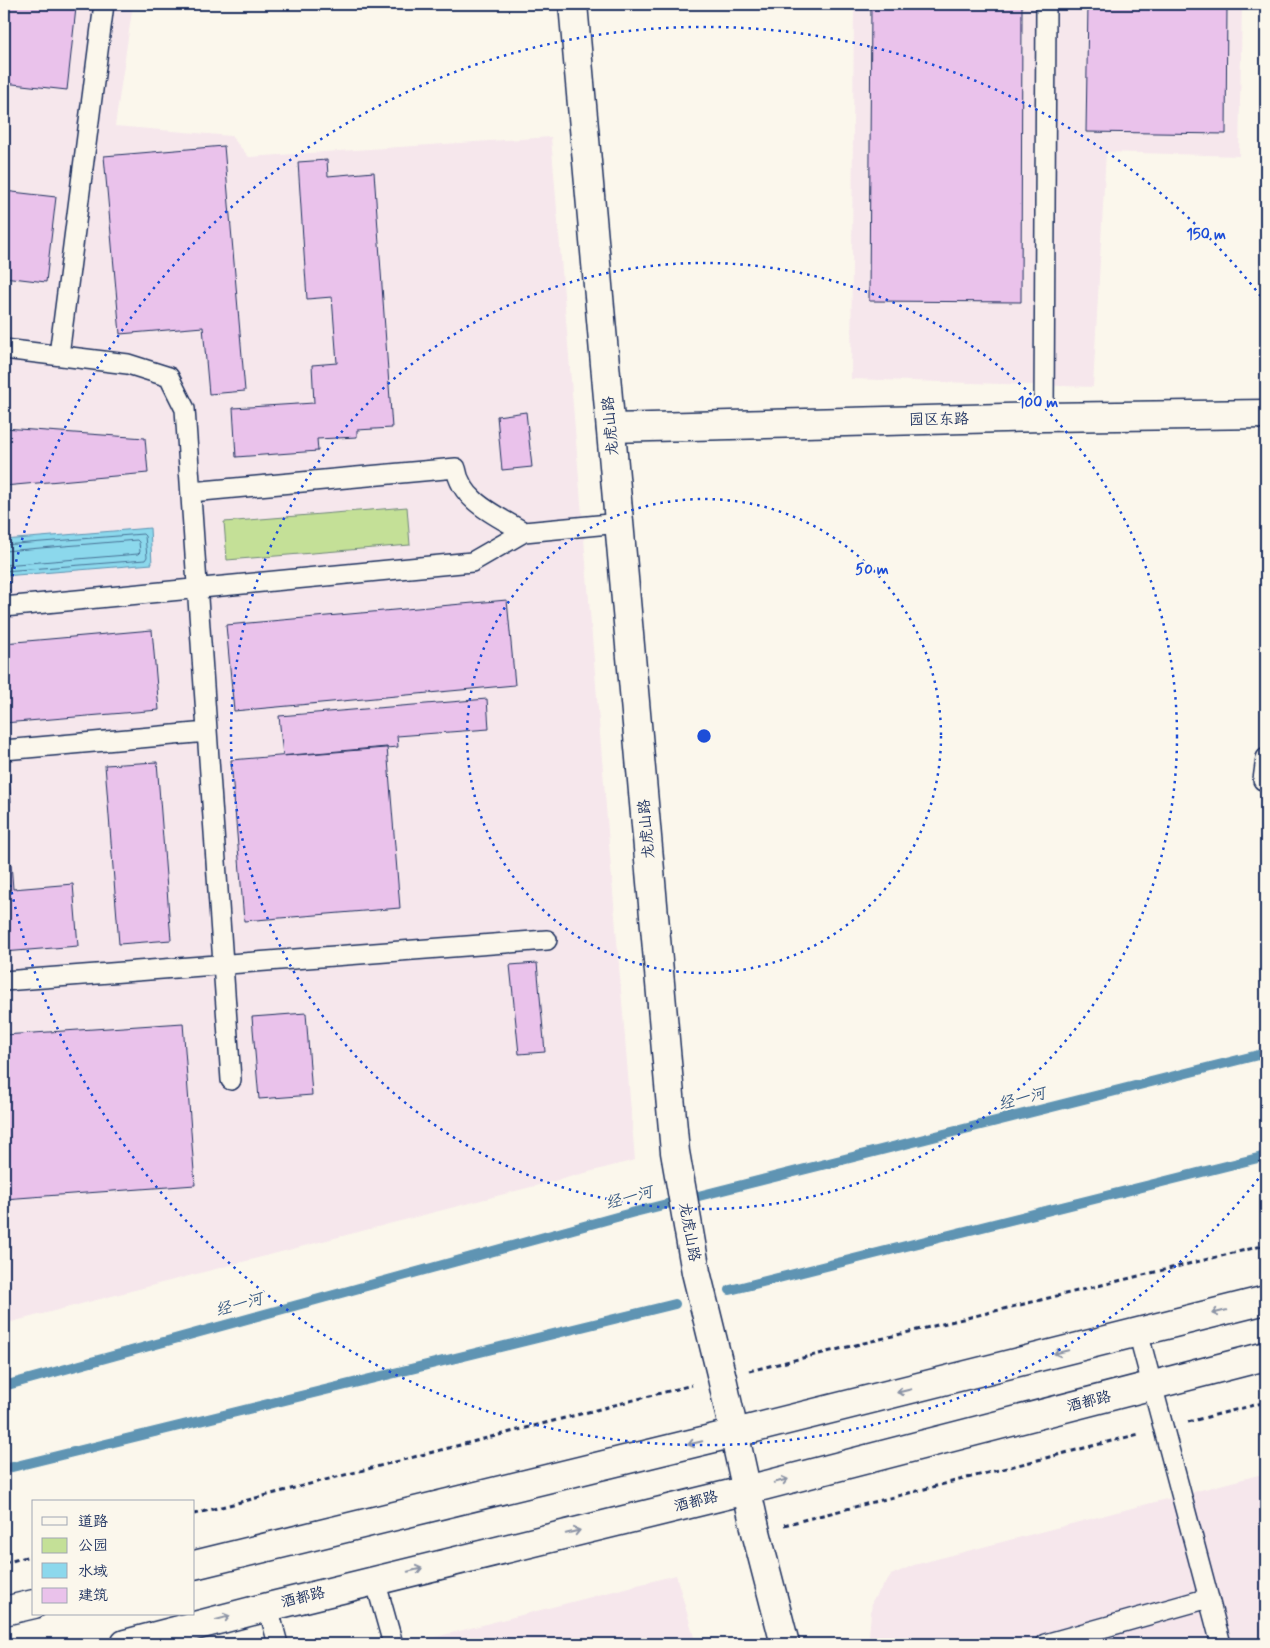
<svg xmlns="http://www.w3.org/2000/svg" width="1270" height="1648" font-family="Mynerve,'LXGW WenKai TC',sans-serif">
<rect width="100%" height="100%" fill="#fbf7ec"/>
<filter id="ink" filterUnits="userSpaceOnUse"><feTurbulence type="fractalNoise" baseFrequency=".02" numOctaves="2"/><feDisplacementMap in="SourceGraphic" scale="10" xChannelSelector="R" yChannelSelector="G"/><feConvolveMatrix kernelMatrix="1 2 1 2 8 2 1 2 1" color-interpolation-filters="sRGB"/></filter>
<g filter="url(#ink)">
<path fill="#f6e7ec" d="M4,4H133L115,126L231,136L249,157L551,137L635,1160L4,1324Z
M854,4H1242L1239,156L1106,152L1093,387L851,379Z
M1266,1473V1644H871L869,1636L872,1601L891,1575L914,1565Z
M676,1575L696,1644H409Z"/>
<path fill="#c4e097" stroke="#70887a" d="M407,507L410,545L227,560L224,522Z"/>
<path fill="#8cd8ec" stroke="#5f94b3" d="M150,528L152,564L4,576V540Z"/>
<g fill="none" stroke-linecap="round" stroke-linejoin="round">
<path stroke="#487397" stroke-width="1" d="M4,545L143,534L145,536L147,557L145,560L4,571
M4,551L137,540L139,542L140,552L138,554L4,565"/>
<path stroke="#5f94b3" stroke-width="10" d="M730,1290L1266,1156
M4,1386L631,1213L1266,1053
M4,1469L675,1304"/>
</g>
<path fill="#eac2eb" stroke="#1b2f5e" d="M4,4H43L76,8L67,90L4,83Z
M871,4H1022L1021,302L869,301Z
M1088,4H1227L1226,134L1086,132Z
M224,146L245,391L209,394L203,327L120,334L104,156Z
M327,160L328,176L374,172L392,428L357,430V437L317,439L318,451L236,457L233,408L314,403L312,365L337,363L332,297L307,299L298,162Z
M4,191L56,197L46,282L4,277Z
M526,412L532,467L502,470L497,416Z
M4,428L145,438L148,473L4,486Z
M507,600L515,685L234,711L226,625Z
M152,630L159,710L4,723V643Z
M487,699L489,729L397,736L398,747L283,756L279,716Z
M387,747L400,908L244,921L231,760Z
M157,762L171,940L119,944L105,765Z
M9,774L11,802H4V775Z
M11,863L13,889L73,884L78,946L4,952V864Z
M537,963L545,1052L519,1054L510,965Z
M306,1013L312,1095L259,1099L252,1017Z
M183,1023L195,1185L4,1199V1035Z"/>
<g fill="none" stroke-linecap="round" stroke-linejoin="round">
<defs>
<path id="service" d="M4,349L128,364L169,377L185,409L231,1080
M59,355L104,4
M1044,417L1046,4
M191,492L456,468C461,502 498,516 524,532
M4,607L472,562L524,532L620,523
M4,750L207,732
M1263,780L1266,758
M4,981L547,940
M1138,1332L1221,1644
M375,1580L393,1644
M268,1607L278,1644
M1045,1644L1209,1598"/>
<path id="minor" d="M611,428L1044,417L1266,414"/>
<path id="tertiary" d="M573,4L675,1152L696,1272L722,1378L756,1532L785,1644"/>
<path id="primary" d="M194,1565L735,1433L1266,1300
M4,1611L34,1604
M125,1644L268,1607L747,1490L1266,1356"/>
</defs>
<use href="#service" stroke="#1b2f5e" stroke-width="22"/>
<use href="#minor" stroke="#1b2f5e" stroke-width="31"/>
<use href="#tertiary" stroke="#1b2f5e" stroke-width="31"/>
<use href="#primary" stroke="#1b2f5e" stroke-width="31"/>
<path stroke="#1b2f5e" stroke-width="3" stroke-dasharray="5 4" stroke-linecap="butt" d="M749,1371L1266,1245
M1188,1422L1266,1402
M194,1514L692,1385
M784,1525L1139,1434
M4,1563L34,1555"/>
<use href="#service" stroke="#fbf7ec" stroke-width="19"/>
<use href="#minor" stroke="#fbf7ec" stroke-width="28"/>
<use href="#tertiary" stroke="#fbf7ec" stroke-width="28"/>
<use href="#primary" stroke="#fbf7ec" stroke-width="28"/>
</g>
<defs><path id="oneway-shaft" d="M-6 0H5M1.5-3L5.5 0L1.5 3" fill="none" stroke-width="1.6" stroke-linecap="round" stroke-linejoin="round" transform="scale(1.25)"/></defs>
<g stroke="#8b93a5">
<use href="#oneway-shaft" transform="translate(1219 1312) rotate(166)"/>
<use href="#oneway-shaft" transform="translate(1061 1352) rotate(166)"/>
<use href="#oneway-shaft" transform="translate(904 1391) rotate(166)"/>
<use href="#oneway-shaft" transform="translate(695 1443) rotate(166)"/>
<use href="#oneway-shaft" transform="translate(781 1481) rotate(-14)"/>
<use href="#oneway-shaft" transform="translate(573 1532) rotate(-14)"/>
<use href="#oneway-shaft" transform="translate(415 1570) rotate(-14)"/>
<use href="#oneway-shaft" transform="translate(223 1618) rotate(-15)"/>
</g>
</g>
<g fill="none" stroke="#1d4ed8" stroke-width="2.5" stroke-dasharray="2.5 5">
<circle cx="704" cy="736" r="237"/>
<circle cx="704" cy="736" r="473"/>
<path d="M1263 1173A710 710 0 0 1 5 859M5 613A710 710 0 0 1 1263 299"/>
</g>
<g text-anchor="middle" dominant-baseline="central" stroke-width="4" stroke-linejoin="round" paint-order="stroke">
<g font-size="15" fill="#1b2f5e" stroke="#fbf7ec">
<text transform="translate(939 420) rotate(-1)">园区东路</text>
<text transform="translate(611 426) rotate(-95)">龙虎山路</text>
<text transform="translate(647 829) rotate(-95)">龙虎山路</text>
<text transform="translate(689 1232) rotate(80)">龙虎山路</text>
<text transform="translate(1089 1402) rotate(-14)">酒都路</text>
<text transform="translate(696 1502) rotate(-14)">酒都路</text>
<text transform="translate(303 1598) rotate(-14)">酒都路</text>
</g>
<g font-size="16" font-style="italic" fill="#375982" stroke="#fbf7ec">
<text transform="translate(1022 1099) rotate(-14)">经一河</text>
<text transform="translate(629 1198) rotate(-15)">经一河</text>
<text transform="translate(239 1305) rotate(-15)">经一河</text>
</g>
</g>
<circle cx="704" cy="736" r="8" fill="#1d4ed8" stroke="#fbf7ec" stroke-width="2.5"/>
<g font-size="15" text-anchor="middle" font-weight="bold" fill="#1d4ed8" stroke="#fbf7ec" stroke-width="4" stroke-linejoin="round" paint-order="stroke">
<text x="1206" y="239">150 m</text>
<text x="1038" y="407">100 m</text>
<text x="872" y="574">50 m</text>
</g>
<rect width="1270" height="1648" fill="none" stroke="#fbf7ec" stroke-width="20"/>
<rect x="10" y="10" width="1250" height="1628" fill="none" stroke="#1b2f5e" stroke-width="2" filter="url(#ink)"/>
<rect x="32" y="1500" width="162" height="115" fill="#fbf7ec" stroke="#a1a7b3"/>
<rect x="42" y="1517" width="25" height="8" fill="#fbf7ec" stroke="#a1a7b3"/>
<text x="78" y="1526" font-size="15" fill="#1b2f5e">道路</text>
<rect x="42" y="1538" width="25" height="15" fill="#c4e097" stroke="#a1a7b3"/>
<text x="78" y="1550" font-size="15" fill="#1b2f5e">公园</text>
<rect x="42" y="1563" width="25" height="15" fill="#8cd8ec" stroke="#a1a7b3"/>
<text x="78" y="1576" font-size="15" fill="#1b2f5e">水域</text>
<rect x="42" y="1588" width="25" height="15" fill="#eac2eb" stroke="#a1a7b3"/>
<text x="78" y="1600" font-size="15" fill="#1b2f5e">建筑</text>
</svg>
